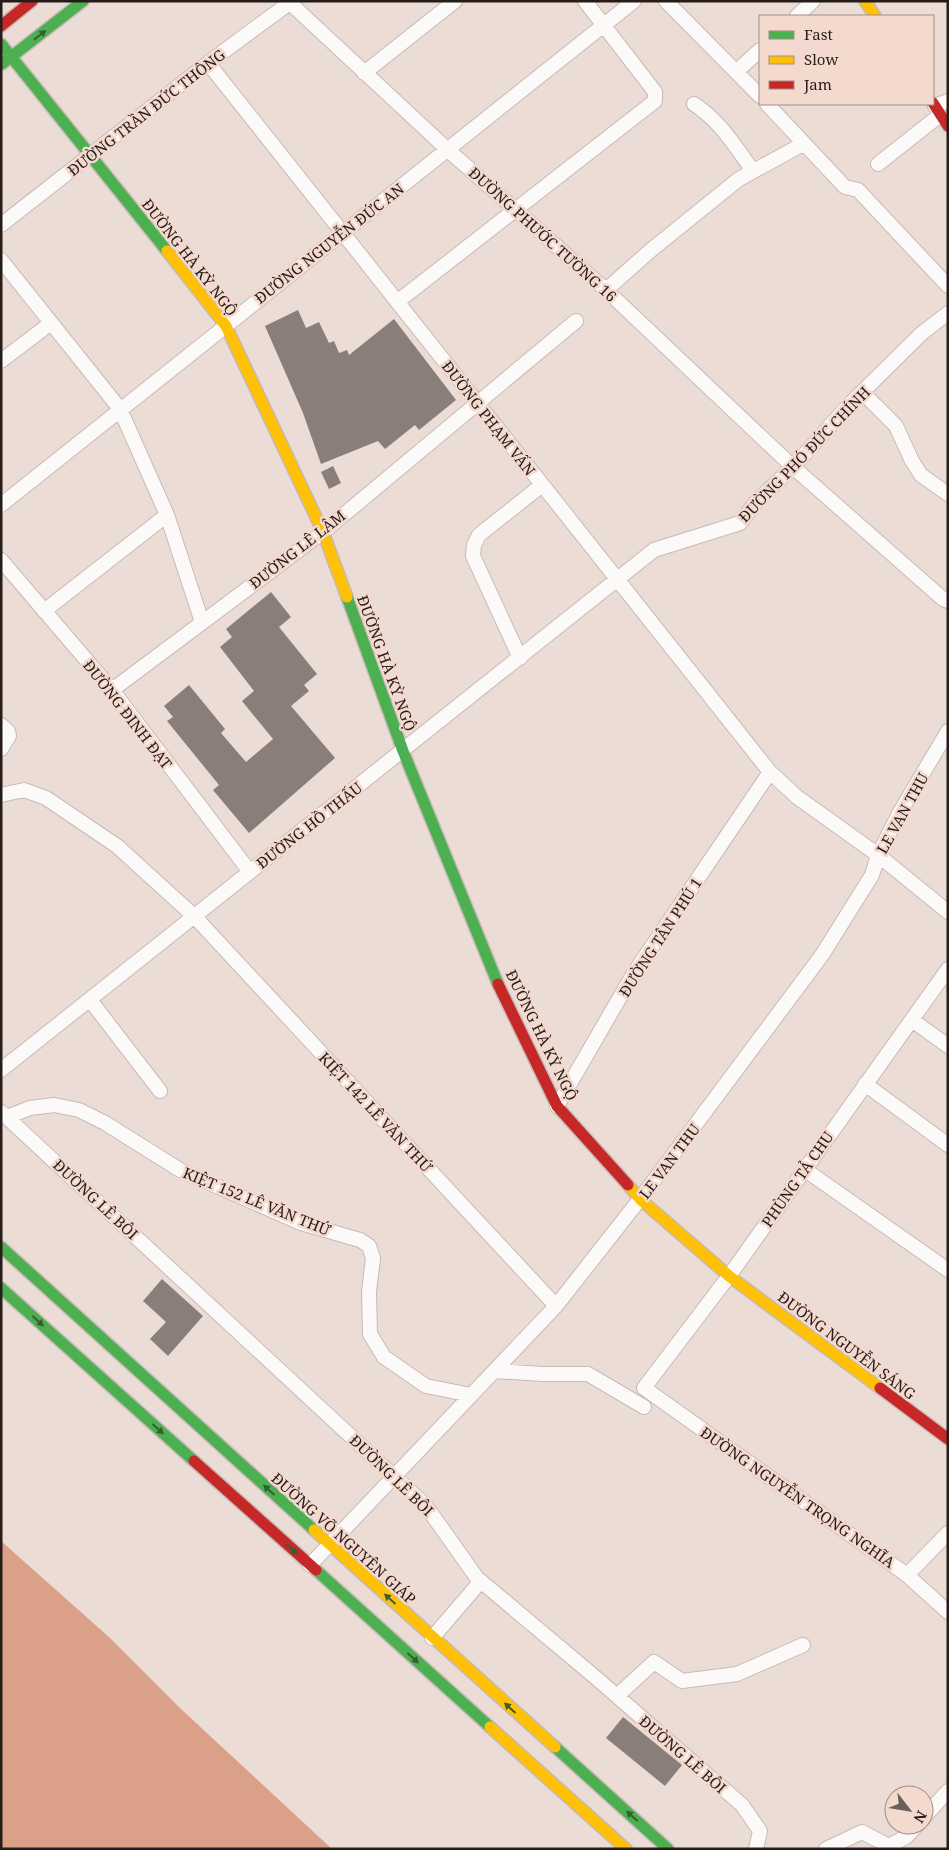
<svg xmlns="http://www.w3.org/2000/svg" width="949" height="1850" font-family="'Noto Serif',serif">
<rect width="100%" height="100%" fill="#ecdcd6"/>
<path fill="#dba088" d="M1,1541L110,1638L181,1709L332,1849H1Z"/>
<path fill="#8a7e7a" d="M298,310L306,328L319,322L329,343L334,341L339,353L347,350L349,355L394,319L456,400L419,430L415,425L385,449L378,441L321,464L303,413L265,326Z
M333,466L341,483L329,489L321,472Z
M271,592L291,617L279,627L317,674L304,685L309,691L291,706L335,758L249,833L213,790L219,785L167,721L173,717L164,706L189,685L225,729L221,733L246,762L273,739L242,701L254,691L220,647L232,637L226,629Z
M162,1279L203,1316L168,1356L150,1339L166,1322L143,1301Z
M623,1717L682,1765L665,1786L606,1738Z"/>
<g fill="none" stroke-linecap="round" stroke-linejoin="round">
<defs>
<path id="street" d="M666,1L760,96
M290,3L448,150L606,290L793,467L943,599L948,601
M797,16L813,1
M208,63L770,772L797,797L878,855L948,912
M737,71L760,50
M364,73L455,1
M694,104C720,121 735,146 753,171
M767,104L845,187L858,190L948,286
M935,106L948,101
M878,164L940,115
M1,225L208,63L292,1
M1,260L120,409L167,515L202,622
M606,290L651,250L739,179L803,144
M397,302L655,101V92L585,1
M1,361L51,323
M862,392L896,426L912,461L921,475L948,494
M1,505L634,1
M1,560L112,690L250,872
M44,611L167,515
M520,658L473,556L474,545L479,535L542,485
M112,690L323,532L576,321
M1,725L8,731L9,736L1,749
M1,795L24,790L46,798L117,846L195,917L556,1306
M948,969L729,1276L644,1388L907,1575L948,1612
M90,1000L160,1091
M912,1020L948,1046
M1,1070L654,550L740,523L756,502L793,467L848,406L921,334L948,313
M865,1084L948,1145
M557,1106L634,973L770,772
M1,1112L426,1506L477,1578L595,1677L742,1805L760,1831L756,1849
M7,1117L30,1108L54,1105L79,1110L105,1123L180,1170L301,1223L360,1240L369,1246L373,1258L369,1292L370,1334L384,1357L426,1386L471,1395
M804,1169L948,1270
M495,1371L543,1374H588L644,1407
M310,1565L556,1306L640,1199L822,955L872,875L878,855L900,812L948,731
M907,1575L948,1533
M432,1638L481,1581
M617,1696L654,1662L682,1681L737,1674L803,1645
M924,1817L948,1791
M826,1849L862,1832L889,1846L906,1837L917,1825"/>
<path id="fast" d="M1,44L167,251
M2,64L83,1
M347,597L403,751L498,984
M1,1247L314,1530
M1,1288L194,1461
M316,1570L490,1727
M555,1747L668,1849"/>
<path id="slow" d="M865,1L875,16
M167,251L226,326L323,532L347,597
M628,1185L640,1199L729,1276L880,1388
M314,1530L555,1747
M490,1727L626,1849"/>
<path id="jam" d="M1,26L32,1
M933,103L948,126
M498,984L557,1106L628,1185
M880,1388L948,1439
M194,1461L316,1570"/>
</defs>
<use href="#street" stroke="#c7bab6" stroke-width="16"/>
<use href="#fast" stroke="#c7bab6" stroke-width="14"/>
<use href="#slow" stroke="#c7bab6" stroke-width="14"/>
<use href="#jam" stroke="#c7bab6" stroke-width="14"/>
<use href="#street" stroke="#fcfaf9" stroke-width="14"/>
<use href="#fast" stroke="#4caf50" stroke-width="11"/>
<use href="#slow" stroke="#ffc107" stroke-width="11"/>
<use href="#jam" stroke="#c62828" stroke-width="11"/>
</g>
<defs><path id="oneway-solid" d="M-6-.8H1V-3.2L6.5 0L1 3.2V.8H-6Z" transform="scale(1.25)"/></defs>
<g fill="#375e31">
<use href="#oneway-solid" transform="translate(40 35) rotate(-38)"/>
<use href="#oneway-solid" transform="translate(38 1321) rotate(42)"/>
<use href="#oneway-solid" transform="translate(158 1429) rotate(42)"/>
<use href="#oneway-solid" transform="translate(269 1490) rotate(-138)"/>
<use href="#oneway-solid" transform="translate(292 1549) rotate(42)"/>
<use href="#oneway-solid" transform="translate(390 1599) rotate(-138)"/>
<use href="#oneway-solid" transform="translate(413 1658) rotate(42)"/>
<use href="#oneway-solid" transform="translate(510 1708) rotate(-138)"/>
<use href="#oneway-solid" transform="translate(632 1816) rotate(-138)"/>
</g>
<g text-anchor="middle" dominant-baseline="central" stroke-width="5" stroke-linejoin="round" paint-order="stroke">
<g font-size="15" fill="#261c18" stroke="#f4d9ce">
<text transform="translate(146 112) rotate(-38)">ĐƯỜNG TRẦN ĐỨC THÔNG</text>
<text transform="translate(543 234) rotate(42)">ĐƯỜNG PHƯỚC TƯỜNG 16</text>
<text transform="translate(329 243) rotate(-38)">ĐƯỜNG NGUYỄN ĐỨC AN</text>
<text transform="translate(190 257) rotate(52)">ĐƯỜNG HÀ KỲ NGỘ</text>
<text transform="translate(489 418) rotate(52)">ĐƯỜNG PHẠM VẤN</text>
<text transform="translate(804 454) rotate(-46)">ĐƯỜNG PHÓ ĐỨC CHÍNH</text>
<text transform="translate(297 549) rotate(-38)">ĐƯỜNG LÊ LÂM</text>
<text transform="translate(387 663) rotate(70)">ĐƯỜNG HÀ KỲ NGỘ</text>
<text transform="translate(128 714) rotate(52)">ĐƯỜNG ĐINH ĐẠT</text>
<text transform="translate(902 813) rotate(-61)">LE VAN THU</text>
<text transform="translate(309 825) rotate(-38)">ĐƯỜNG HỒ THẤU</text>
<text transform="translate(660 937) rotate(-57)">ĐƯỜNG TÂN PHÚ 1</text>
<text transform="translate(542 1035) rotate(64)">ĐƯỜNG HÀ KỲ NGỘ</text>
<text transform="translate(376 1112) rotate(47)">KIỆT 142 LÊ VĂN THỨ</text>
<text transform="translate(669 1161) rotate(-53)">LE VAN THU</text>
<text transform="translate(797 1179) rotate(-55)">PHÙNG TẢ CHU</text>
<text transform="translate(96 1199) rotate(43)">ĐƯỜNG LÊ BÔI</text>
<text transform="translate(257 1201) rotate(22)">KIỆT 152 LÊ VĂN THỨ</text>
<text transform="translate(847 1345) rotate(37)">ĐƯỜNG NGUYỄN SÁNG</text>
<text transform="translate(392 1475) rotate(44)">ĐƯỜNG LÊ BÔI</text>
<text transform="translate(798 1497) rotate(35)">ĐƯỜNG NGUYỄN TRỌNG NGHĨA</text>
<text transform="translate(344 1538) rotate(42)">ĐƯỜNG VÕ NGUYÊN GIÁP</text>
<text transform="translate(683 1754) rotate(41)">ĐƯỜNG LÊ BÔI</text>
</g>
</g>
<rect width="949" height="1850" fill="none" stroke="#261c18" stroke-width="5"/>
<rect x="759" y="15" width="175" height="90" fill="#f4d9ce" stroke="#a28d85"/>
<rect x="769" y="31" width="25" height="8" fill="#4caf50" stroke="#a28d85"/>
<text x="804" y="40" font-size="15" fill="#261c18">Fast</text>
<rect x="769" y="56" width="25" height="8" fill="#ffc107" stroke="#a28d85"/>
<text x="804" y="65" font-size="15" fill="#261c18">Slow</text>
<rect x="769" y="81" width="25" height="8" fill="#c62828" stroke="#a28d85"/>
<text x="804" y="90" font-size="15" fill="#261c18">Jam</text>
<g transform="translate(909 1810) rotate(121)"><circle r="24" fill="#f4d9ce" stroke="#a28d85"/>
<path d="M0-4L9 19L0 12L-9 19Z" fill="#6b5f5a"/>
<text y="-8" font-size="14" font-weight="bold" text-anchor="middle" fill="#261c18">N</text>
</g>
</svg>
